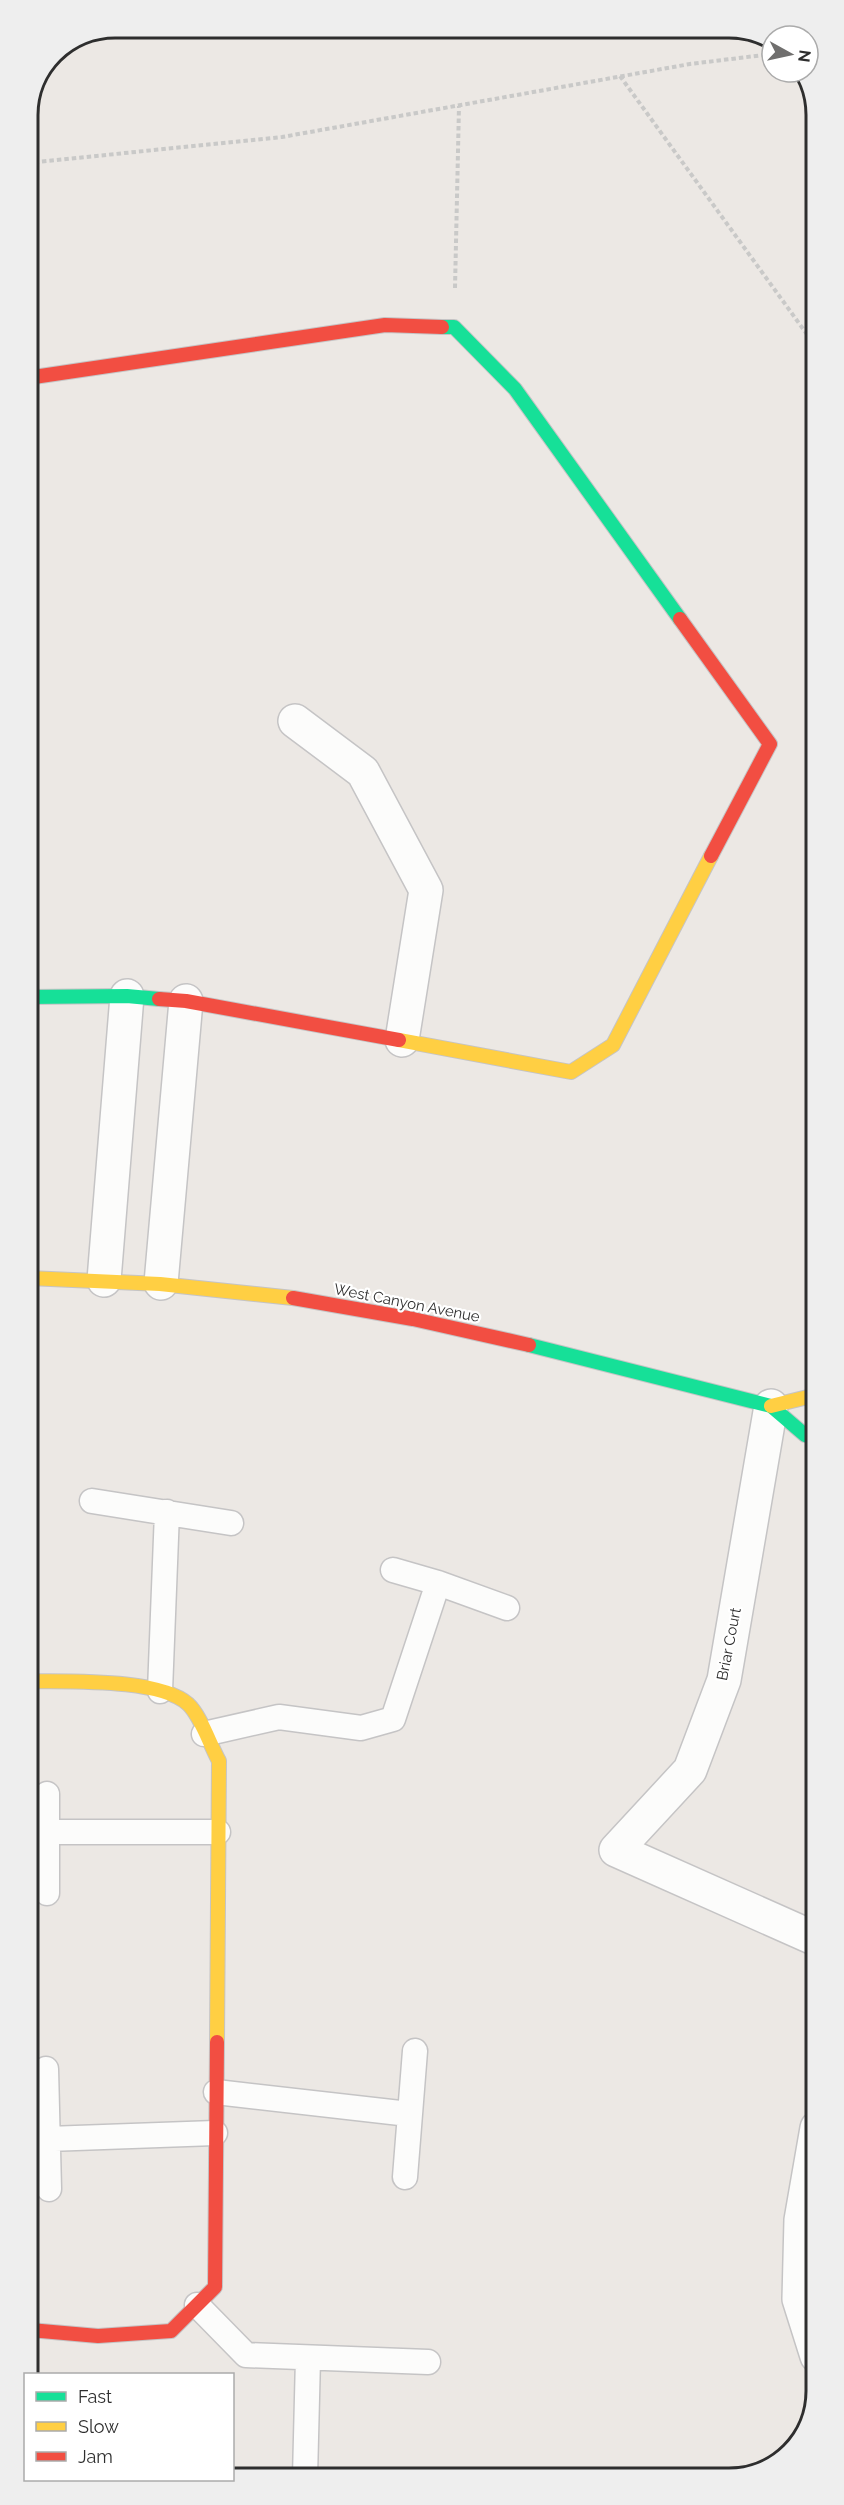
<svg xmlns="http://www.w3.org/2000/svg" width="844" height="2505" font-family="Raleway,sans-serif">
<rect width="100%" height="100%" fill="#ece8e4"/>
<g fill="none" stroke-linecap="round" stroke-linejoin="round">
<defs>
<path id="lane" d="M92,1501L231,1523
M438,1583L507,1608
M160,1691L167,1512
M204,1734L279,1717L361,1728L393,1719L438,1583L393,1570
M47,1794V1893
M47,1832H218
M46,2069L49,2189
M216,2092L409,2114
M48,2139L215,2133
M405,2177L415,2051
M197,2305L246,2355L428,2362
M305,2477L308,2358"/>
<path id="street" d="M295,721L363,772L426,890L402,1040
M104,1280L127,996
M161,1283L186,1001
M771,1406L724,1680L690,1770L616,1850L816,1939
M817,2128L801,2220L799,2299L817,2356"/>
<path id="fast" d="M442,327H454L515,389L680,619
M28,997L127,996L159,999
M529,1345L771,1406L805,1435L816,1437"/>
<path id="slow" d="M399,1040L571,1072L613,1045L711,856
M29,1278L160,1284L293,1298
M771,1406L816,1395
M29,1681C68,1682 159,1678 188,1704C201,1716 210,1745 219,1761L217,2042"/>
<path id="jam" d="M27,378L385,325L442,327
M680,619L770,744L711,856
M159,999L186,1001L399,1040
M293,1298L413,1319L529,1345
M30,2330L98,2336L171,2331L215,2287L217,2042"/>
</defs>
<use href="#lane" stroke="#c5c4c5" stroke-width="27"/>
<use href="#street" stroke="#c5c4c5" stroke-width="36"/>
<use href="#fast" stroke="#c5c4c5" stroke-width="16"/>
<use href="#slow" stroke="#c5c4c5" stroke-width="16"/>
<use href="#jam" stroke="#c5c4c5" stroke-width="16"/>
<path stroke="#c9c9c8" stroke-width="4" stroke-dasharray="4.5 3" stroke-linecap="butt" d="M620,76L814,344
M27,163L282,137L690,64L772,54
M455,288L459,106"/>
<use href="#lane" stroke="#fcfcfb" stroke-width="24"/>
<use href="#street" stroke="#fcfcfb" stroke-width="33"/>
<use href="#fast" stroke="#16e098" stroke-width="14"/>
<use href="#slow" stroke="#ffcf43" stroke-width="14"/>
<use href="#jam" stroke="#f24e42" stroke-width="14"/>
</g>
<g text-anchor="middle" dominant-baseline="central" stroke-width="4.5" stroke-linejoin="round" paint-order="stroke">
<g font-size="15" fill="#2e2e2e" stroke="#fff">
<text transform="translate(407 1303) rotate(11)">West Canyon Avenue</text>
<text transform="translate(729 1644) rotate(-79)">Briar Court</text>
</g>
</g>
<path d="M0 0H844V2505H0ZM115 38H729A77 77 0 0 1 806 115V2391A77 77 0 0 1 729 2468H115A77 77 0 0 1 38 2391V115A77 77 0 0 1 115 38Z" fill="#eee" fill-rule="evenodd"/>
<path fill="none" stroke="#2e2e2e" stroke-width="3" d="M115 38H729A77 77 0 0 1 806 115V2391A77 77 0 0 1 729 2468H115A77 77 0 0 1 38 2391V115A77 77 0 0 1 115 38Z"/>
<rect x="24" y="2373" width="210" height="108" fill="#ffffff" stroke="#ababab" stroke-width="1.5"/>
<rect x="36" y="2392" width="30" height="9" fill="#16e098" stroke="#ababab" stroke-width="1.5"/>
<text x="78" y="2403" font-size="18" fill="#2e2e2e">Fast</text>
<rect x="36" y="2422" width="30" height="9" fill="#ffcf43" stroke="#ababab" stroke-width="1.5"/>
<text x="78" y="2433" font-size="18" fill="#2e2e2e">Slow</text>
<rect x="36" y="2452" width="30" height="9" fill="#f24e42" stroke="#ababab" stroke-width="1.5"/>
<text x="78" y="2463" font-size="18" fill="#2e2e2e">Jam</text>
<g transform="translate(790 54) rotate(98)"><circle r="28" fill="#ffffff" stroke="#ababab" stroke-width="1.5"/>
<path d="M0-4.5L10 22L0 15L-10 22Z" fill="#706f6e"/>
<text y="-9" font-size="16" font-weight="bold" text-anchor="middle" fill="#2e2e2e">N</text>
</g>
</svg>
